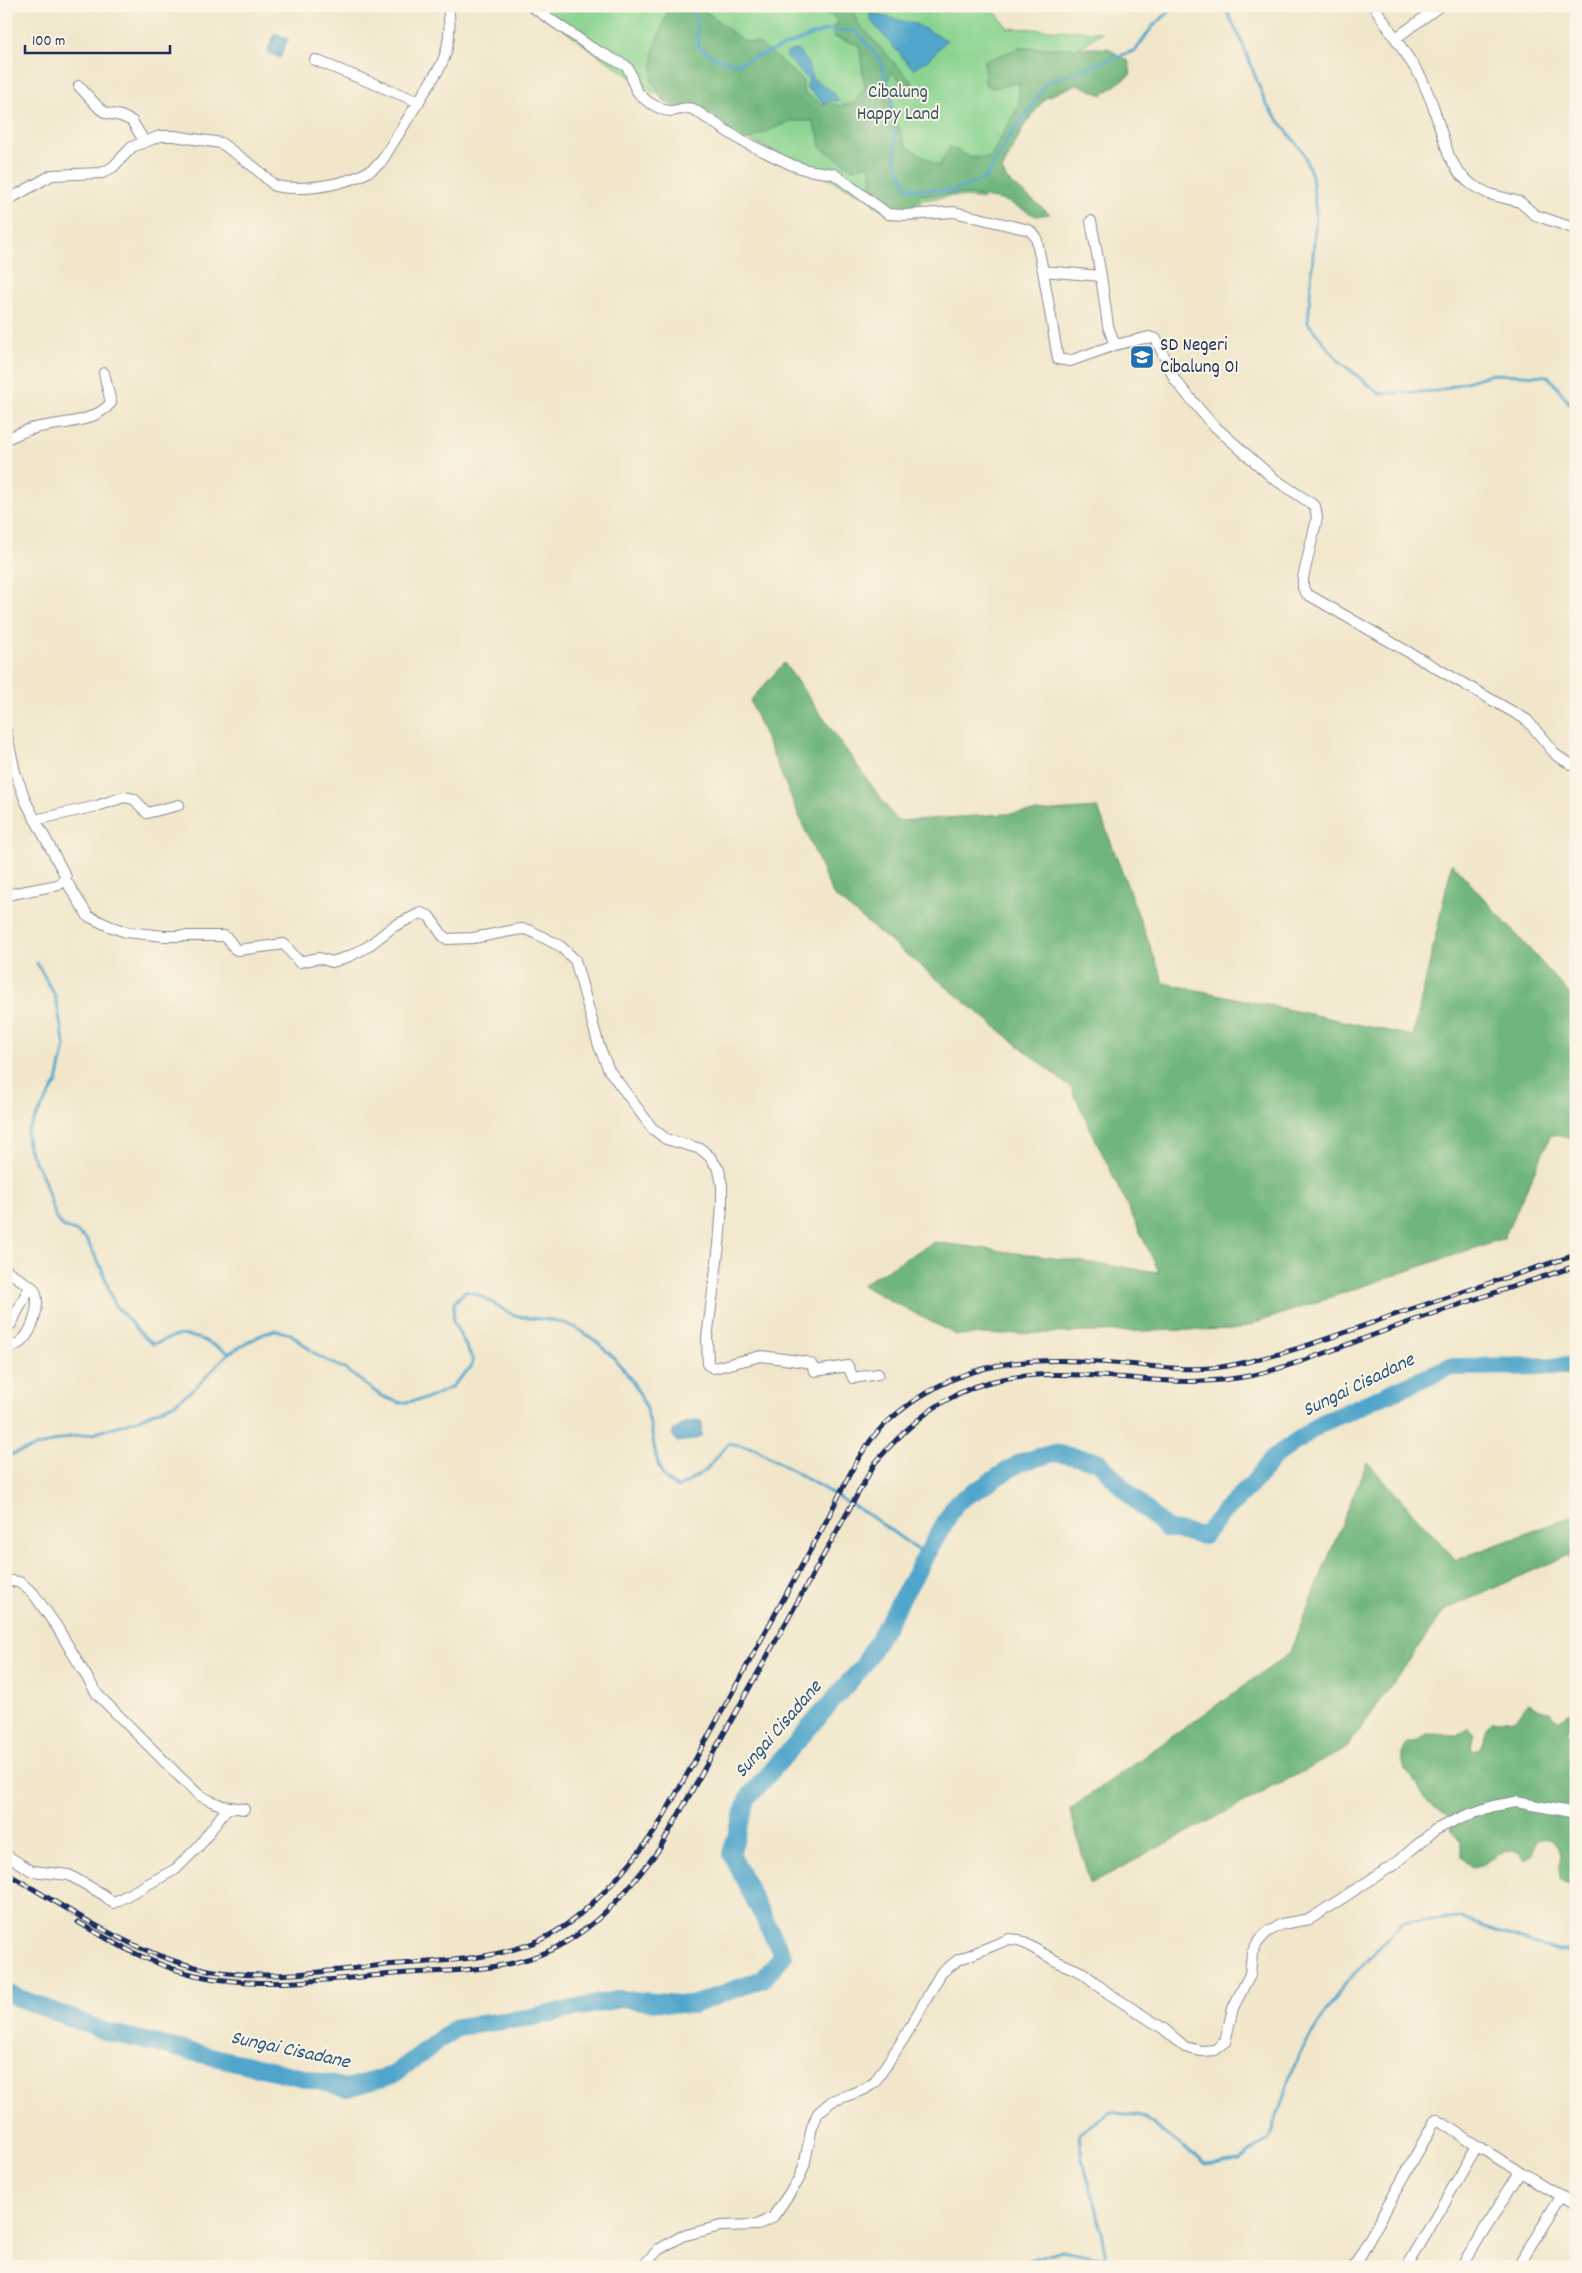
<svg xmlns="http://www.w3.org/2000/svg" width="1582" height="2273" font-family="Dekko,sans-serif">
<rect width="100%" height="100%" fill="#fcf5e5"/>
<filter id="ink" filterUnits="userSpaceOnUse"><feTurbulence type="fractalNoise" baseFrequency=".02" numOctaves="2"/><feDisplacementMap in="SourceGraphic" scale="10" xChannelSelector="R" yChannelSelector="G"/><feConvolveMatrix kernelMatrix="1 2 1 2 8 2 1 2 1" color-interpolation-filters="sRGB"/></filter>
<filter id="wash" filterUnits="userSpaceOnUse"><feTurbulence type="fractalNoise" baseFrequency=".0096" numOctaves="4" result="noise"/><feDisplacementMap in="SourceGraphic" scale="20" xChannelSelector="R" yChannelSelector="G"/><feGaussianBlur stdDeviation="1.12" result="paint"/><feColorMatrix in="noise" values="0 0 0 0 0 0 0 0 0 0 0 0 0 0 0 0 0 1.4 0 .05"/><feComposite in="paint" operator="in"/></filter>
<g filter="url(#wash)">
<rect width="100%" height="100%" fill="#f1e6ca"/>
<path fill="#8ad491" stroke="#528278" d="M534,6H990L1008,28L1102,32L1031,83L982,199L953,196L921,200L915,219L851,190L652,92L584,45Z"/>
<path fill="#6fb67b" stroke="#45726c" d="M670,6H699L742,40L760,44L803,80V92L825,106L829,102L840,106L854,103L865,88L859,45L834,37L833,25H839L834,17L814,8V6H852L857,22L912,82L914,93L891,72L884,91L906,146L939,166L950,147L970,157L990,158L1019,105V83L993,88L985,84L984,61L1020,48H1108L1129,62L1131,74L1102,95L1077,84L1045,98L1024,126L1002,170L1007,180L1050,214L1036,216L1006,201L978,196L960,194L920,195L911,210L892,217L873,204L871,168L866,165L854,169L821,148L819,136L812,121H790L744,142L686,111L664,102L652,80L654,48Z
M784,663L897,821L1098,808L1164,983L1413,1036L1452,863L1576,1001V1138L1551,1135L1504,1238L1238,1329L956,1335L861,1285L934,1242L1159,1272L1071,1088L833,895L750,701Z
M1367,1462L1456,1560L1576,1515V1560L1566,1556L1445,1610L1347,1748L1090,1884L1070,1809L1289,1654Z
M1529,1703L1542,1710L1550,1711L1558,1721L1571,1713L1576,1717V1724L1565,1730L1569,1735L1576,1734V1884L1566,1883L1560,1879L1559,1870L1562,1855C1558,1843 1549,1834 1536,1841L1533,1854L1524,1860L1519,1852L1506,1850L1484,1864L1472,1867L1461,1857V1842L1451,1831L1450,1816C1442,1811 1433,1805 1426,1800C1416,1791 1418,1777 1404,1770C1400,1760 1401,1751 1408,1742H1415L1427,1734L1457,1735L1469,1728L1474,1733L1471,1746L1473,1751L1480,1749L1487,1727L1492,1721L1516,1719C1522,1714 1523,1707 1529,1703Z"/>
<path fill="#4fa5cb" stroke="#356a94" d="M869,13L915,24L947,40L928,60L913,69L872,22Z
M275,33L288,39L280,58L267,52Z
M797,50L807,61L812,78L833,92L839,101L829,100L825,104L806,87L809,80L786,56L788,52Z
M699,1420L702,1422L701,1437L693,1440L677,1442L672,1434L674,1430L686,1423Z"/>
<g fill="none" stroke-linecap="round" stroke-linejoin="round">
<path stroke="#4fa5cb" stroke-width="3" d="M694,6L699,47L715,58L737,64L826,30L856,31L878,57L890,89L895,126V157L907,188L953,191L986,178L1013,131L1031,108L1047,82L1136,50L1152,27L1176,6
M1224,6L1242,42L1266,104L1303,152L1312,176L1316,214L1308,323L1339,361L1380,394L1437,391L1492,374L1548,376L1576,411
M37,963L55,996L65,1046L57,1082L27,1132L28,1148L43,1177L56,1218L63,1227L75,1231L86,1239L102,1269L114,1304L145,1338L153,1344C161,1342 168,1338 176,1336C194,1332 214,1346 229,1353
M6,1456L69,1437L93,1434L136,1420L175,1403L195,1388L229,1353L261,1335L274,1330L291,1334L318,1356L345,1369L381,1396L401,1403L429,1398L450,1388L471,1367L473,1360L453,1321L454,1303L465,1291C484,1294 494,1306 512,1314C527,1320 545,1318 561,1322C596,1333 632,1372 645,1406C654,1428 652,1455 663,1476C666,1481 673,1485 678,1488L706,1470L729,1443L754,1448L869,1515L925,1555
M1014,2267L1015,2264L1062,2250L1106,2258L1097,2210L1082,2159L1079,2134L1109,2112L1142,2116L1205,2164L1240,2160L1269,2139L1298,2056L1343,1986L1403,1922L1458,1918L1558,1951H1576"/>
<path stroke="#4fa5cb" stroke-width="18" d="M6,1993L107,2032L347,2088L393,2075L457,2027L534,2017L620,1999L692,2005L763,1979L783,1956L731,1854L747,1799L863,1666L956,1503L1021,1462L1054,1453L1098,1461L1131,1496L1167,1529L1204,1536L1220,1516L1253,1483L1274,1457L1322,1423L1449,1367L1576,1366"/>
</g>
</g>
<g filter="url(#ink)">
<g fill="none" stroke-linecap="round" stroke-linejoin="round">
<defs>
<path id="minor" d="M531,6L592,48L626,66C633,73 631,83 637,91C643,100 659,110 670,111C678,111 685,106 693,109L742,141L792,165L807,170L834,174L888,214L905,215L954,212L1029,230L1036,237L1043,271L1101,276L1108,326L1115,345L1149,337L1156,339L1175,380L1211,423L1273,478L1315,506L1317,518L1303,578V588L1307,594L1527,720L1557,756L1576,767
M1374,6L1421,77L1432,103L1449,156L1459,173L1472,185L1489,194L1520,202L1535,215L1576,229
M1396,38L1440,6
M315,60L419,102
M79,86L99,108L106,113L121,116L132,121L144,141
M6,201L52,175L102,173L113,167L132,147L160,136H174L221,143L254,167L275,186C305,192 359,184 381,162L440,67C450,48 451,27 448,6
M1091,221L1101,276
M1043,271L1058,359L1070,361L1115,345
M6,439C16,435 25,430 35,428C61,422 92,424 111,403L104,373
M6,731L15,772L26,802L66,877L63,881L58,885L6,895
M35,820L97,806L124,797L134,799L147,813L179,805
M65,879L88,916L109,926L126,932L165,936H224L229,940L235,949L238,950L284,944L299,962L319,958L332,962L350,956L367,947L394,926L421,913L429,916L443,936L447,939L473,938L521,929L529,930L560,946L575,960L599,1046L609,1070L652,1128L666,1139L701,1149L710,1157L719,1170L722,1185V1205L719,1245L707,1338L708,1365L714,1368L761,1356L806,1362L811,1364L815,1371L848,1366L853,1378L878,1374
M6,1270L33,1288C43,1302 32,1335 18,1344C14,1346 10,1347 6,1349
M6,1327L11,1324L30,1286
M6,1580L19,1582L33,1593L57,1627L97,1694L178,1775L199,1795L211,1801L223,1806L244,1809
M6,1855L32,1871L69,1875L104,1895L113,1903L176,1869L199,1846L228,1807
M642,2267L658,2250L682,2236L721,2226L757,2225L773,2217L798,2181L804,2166L812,2127L818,2113L832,2101L865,2089L875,2082L904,2038L941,1973L958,1960L1009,1939L1019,1940L1056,1961L1083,1973L1108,1993L1164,2029L1185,2047L1201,2051L1215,2050L1225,2042L1233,2008L1250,1974L1252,1953L1258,1942L1267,1932L1282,1924L1310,1919L1392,1866L1435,1830L1462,1817L1493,1806L1516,1802L1576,1813
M1354,2267L1436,2119L1477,2146L1576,2205
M1407,2267L1477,2146
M1461,2267L1520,2172
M1517,2267L1561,2197"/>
</defs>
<use href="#minor" stroke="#868a94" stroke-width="12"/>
<use href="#minor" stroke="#fff" stroke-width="10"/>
<defs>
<path id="rail" d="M6,1873C66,1907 127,1950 195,1967C257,1983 323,1971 386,1965C438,1961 494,1961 542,1939C584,1920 629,1867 655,1831C712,1732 765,1631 821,1531C841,1495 855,1453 885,1424C959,1356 1031,1356 1126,1364C1160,1367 1193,1372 1227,1366C1283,1356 1335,1336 1388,1317C1451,1296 1513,1275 1576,1255
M78,1922C115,1944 152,1965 195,1975C260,1990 329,1979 395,1974C446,1970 503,1973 551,1950C598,1928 630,1888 660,1848L875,1463C954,1370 1015,1369 1129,1378C1171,1382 1212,1384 1254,1375C1300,1364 1345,1345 1390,1329C1451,1307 1514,1286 1576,1266"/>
</defs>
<use href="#rail" stroke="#1b2f5e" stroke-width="5"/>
<use href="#rail" stroke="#fcf5e5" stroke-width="3" stroke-dasharray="9" stroke-linecap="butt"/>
</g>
</g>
<defs>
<symbol id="school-square" viewBox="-11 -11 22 22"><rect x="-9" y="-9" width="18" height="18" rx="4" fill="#1f6fb2" stroke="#fcf5e5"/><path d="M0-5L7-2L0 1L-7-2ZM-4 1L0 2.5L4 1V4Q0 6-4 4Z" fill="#fff"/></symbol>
</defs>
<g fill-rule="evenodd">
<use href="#school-square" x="1128" y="343" width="28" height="28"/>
</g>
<g text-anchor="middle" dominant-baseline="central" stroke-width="4" stroke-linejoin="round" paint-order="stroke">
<g font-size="19" fill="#37586b" stroke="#fcf5e5">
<text x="898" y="93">Cibalung<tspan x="898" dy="22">Happy Land</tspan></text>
</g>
<g font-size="19" fill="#1b2f5e" stroke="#fcf5e5" text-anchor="start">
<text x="1160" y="346">SD Negeri<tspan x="1160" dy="22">Cibalung 01</tspan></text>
</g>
<g font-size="20" font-style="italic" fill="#2d5884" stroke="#fcf5e5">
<text transform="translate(1359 1386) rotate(-26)">Sungai Cisadane</text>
<text transform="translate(779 1730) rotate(-49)">Sungai Cisadane</text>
<text transform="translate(290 2051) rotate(12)">Sungai Cisadane</text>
</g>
</g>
<rect width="1582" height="2273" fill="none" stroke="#fcf5e5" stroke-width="25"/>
<path d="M25 45v8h145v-8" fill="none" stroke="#1b2f5e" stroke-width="2.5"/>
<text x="32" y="45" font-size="15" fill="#1b2f5e" stroke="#fcf5e5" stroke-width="4" paint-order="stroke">100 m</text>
</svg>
